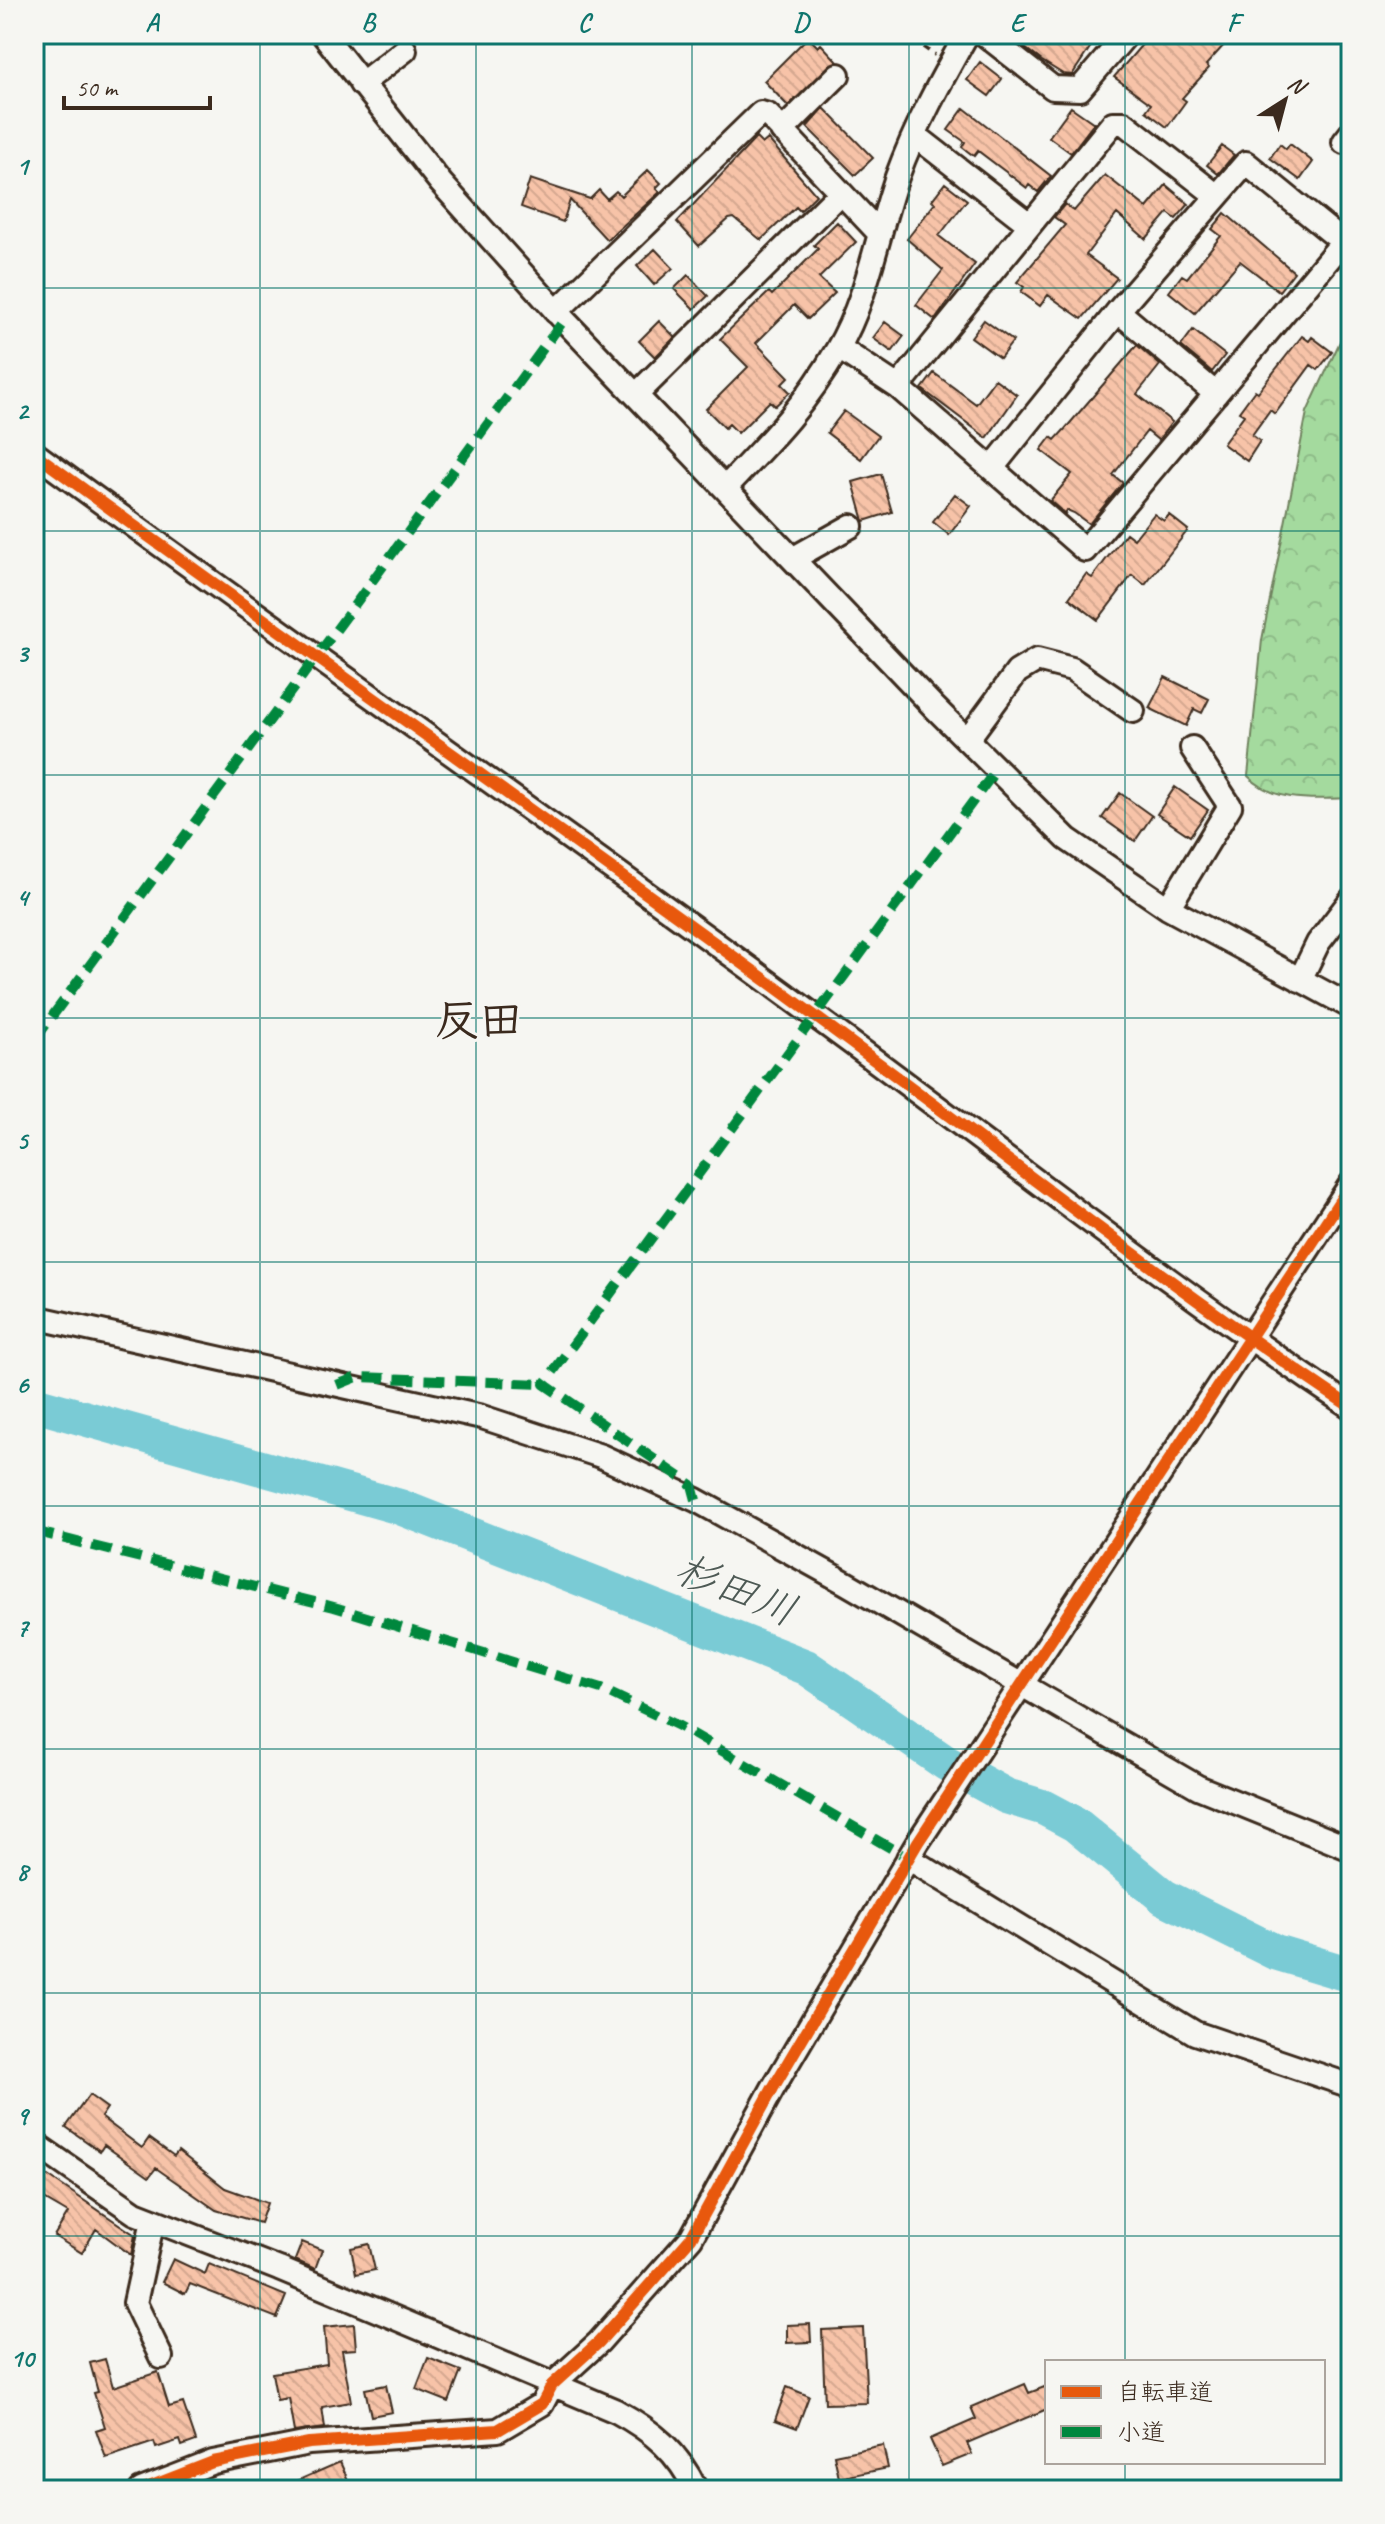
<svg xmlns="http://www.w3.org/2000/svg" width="1385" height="2524" font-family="Caveat,'Klee One',sans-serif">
<defs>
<pattern id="forest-crowns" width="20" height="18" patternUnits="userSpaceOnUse" patternTransform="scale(2)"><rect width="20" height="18" fill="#a4da9e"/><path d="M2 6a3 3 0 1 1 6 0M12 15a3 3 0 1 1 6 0" fill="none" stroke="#8ebb88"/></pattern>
<pattern id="building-back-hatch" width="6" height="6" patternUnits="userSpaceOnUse" patternTransform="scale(2)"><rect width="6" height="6" fill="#f7c3a8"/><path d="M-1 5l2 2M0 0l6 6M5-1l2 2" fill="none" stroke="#d5a890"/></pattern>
</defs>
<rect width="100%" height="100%" fill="#f6f6f2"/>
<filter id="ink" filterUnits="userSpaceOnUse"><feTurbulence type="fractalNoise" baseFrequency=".0125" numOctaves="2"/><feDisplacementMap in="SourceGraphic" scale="16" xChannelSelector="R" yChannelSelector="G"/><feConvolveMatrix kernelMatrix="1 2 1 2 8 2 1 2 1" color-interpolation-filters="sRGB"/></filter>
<g filter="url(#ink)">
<path fill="url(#forest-crowns)" stroke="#70825e" stroke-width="2" d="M1351,318V798C1315,799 1275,804 1248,776L1262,640L1307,412Z"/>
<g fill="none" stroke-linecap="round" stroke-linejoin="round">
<path stroke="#7acbd5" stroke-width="36" d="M34,1404L400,1507L806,1667L946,1763L1006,1796L1045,1808L1075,1824L1164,1897L1275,1952L1351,1975"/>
</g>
<path fill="url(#building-back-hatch)" stroke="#3b2a1e" stroke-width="2" d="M1007,34H1099L1072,75L1063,74L1042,61Z
M1151,34H1234L1206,65L1209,68L1182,98L1186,101L1167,127L1146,111L1151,104L1114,77Z
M808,37L818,47L821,44L837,61L788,106L764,81Z
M980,62L1002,79L989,96L967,80Z
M1071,107L1094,123L1071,153L1049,137Z
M824,108L873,158L855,175L807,127Z
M964,108L1051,176L1038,192L1029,185L1027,188L978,151L974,156L962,147L965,142L948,130Z
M756,138L762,144L768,139L816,195L800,211L796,207L761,240L734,218L729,219L699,246L677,222Z
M1280,144L1286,149L1290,144L1313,162L1300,180L1270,158Z
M1222,146L1234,155L1218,174L1207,165Z
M648,170L661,183L656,188L660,192L607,240L570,200L563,222L521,207L530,179L590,199L599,190L607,199L616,191L621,196Z
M1105,175L1147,208L1166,185L1189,204L1176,219L1168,213L1146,239L1117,214L1086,255L1117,278L1082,319L1048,295L1040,306L1021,292L1024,287L1017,282L1065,225L1054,217L1065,204L1074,211Z
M945,183L967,200L939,236L975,264L935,320L916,305L943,270L907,239L935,203L932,200Z
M1225,213L1294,272L1279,291L1240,261L1195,313L1169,292L1182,275L1187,278L1221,236L1212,229Z
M837,222L856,242L819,278L835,293L808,319L794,305L756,343L789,377L782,384L790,392L775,406L770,401L738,433L729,424L725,428L706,409L748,367L720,339L769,292L772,295L818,249L814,245Z
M655,249L673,268L654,285L637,266Z
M688,275L708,296L694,309L674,289Z
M984,320L1013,341L1000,358L971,337Z
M659,321L675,337L655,357L639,341Z
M885,322L904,336L892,352L873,338Z
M1193,330L1225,355L1212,372L1181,346Z
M1302,336L1309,341L1312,337L1332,352L1318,370L1311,365L1275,414L1270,410L1252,435L1260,441L1247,461L1223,444L1244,415L1239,412L1255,390L1258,392Z
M1137,345L1160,365L1137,394L1172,422L1158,440L1147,431L1113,475L1123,483L1089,524L1074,513L1067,510L1065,514L1050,501L1072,474L1041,450L1051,437L1055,440L1065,429Z
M934,373L976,404L995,379L1017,395L987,438L922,389Z
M844,411L878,436L861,459L827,433Z
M881,474L892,512L864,521L853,482Z
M955,494L971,506L949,535L933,522Z
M1154,514L1164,521L1169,515L1188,530L1145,585L1132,575L1098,620L1069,598L1086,574L1092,578L1126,533L1134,539Z
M1165,677L1209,699L1202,713L1194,709L1186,726L1149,708Z
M1175,787L1208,810L1190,836L1157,814Z
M1120,793L1152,816L1135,841L1102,818Z
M89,2095L107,2108L101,2117L142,2148L149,2138L174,2156L178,2151L225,2188L267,2203L260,2223L216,2210L156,2168L149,2177L104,2145L100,2151L66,2127Z
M42,2172L135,2235L131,2255L96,2229L82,2253L54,2236L68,2213L34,2193Z
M302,2242L322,2250L315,2269L295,2260Z
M369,2244L375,2270L356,2274L351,2248Z
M173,2259L205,2274L209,2264L286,2296L277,2318L190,2284L185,2294L162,2282Z
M354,2324L356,2349L342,2350L351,2402L322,2407L325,2428L294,2432L288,2398L277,2400L272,2373L327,2364L324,2327Z
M810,2324L811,2342L787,2343V2325Z
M863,2328L867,2403L825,2404L822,2330Z
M428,2358L461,2371L449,2402L416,2389Z
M105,2359L113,2387L158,2372L169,2407L183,2403L196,2441L182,2446L180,2440L156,2448L154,2442L106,2458L96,2430L105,2427L94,2393L98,2392L90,2363Z
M1025,2384L1029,2393L1047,2386V2409L967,2443L972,2454L942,2466L930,2439L976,2419L971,2407Z
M386,2385L392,2412L371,2416L365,2389Z
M787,2387L809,2396L797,2428L775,2420Z
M883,2445L888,2468L839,2478L834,2455Z
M340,2462L348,2480L326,2490H276Z"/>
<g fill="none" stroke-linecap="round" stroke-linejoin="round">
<defs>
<path id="minor" d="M323,34L441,183L564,320L934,707L1067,839L1168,908L1351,1007
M984,34L1053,88L1080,89L1127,34
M361,84L405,50
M782,131L838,75
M916,136L1029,224
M1344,142L1351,133
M1118,311L1216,394
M556,312L761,113L768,115L880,234
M839,348L898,387L1085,550L1343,242L1246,163L1118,311L992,468
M898,387L1113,123H1124L1217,196
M636,395L839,194
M34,453C293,643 557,826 816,1017C994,1147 1167,1285 1351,1407
M725,488C769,442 805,406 837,350C868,298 877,234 897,177C915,127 941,80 967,34
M794,558L851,526
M967,740L1017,672L1037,660L1072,669L1133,711
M1168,908L1230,806L1192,748
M1300,980L1318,943L1351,900
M34,1317L482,1417L601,1456L696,1500L846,1583L1198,1787L1351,1849
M908,1858L1195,2033L1351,2086
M34,2143L135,2213L279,2269L616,2411C653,2431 678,2452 696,2490
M153,2220L135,2303L161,2357
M141,2490L213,2462L309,2443L498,2430L542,2404L552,2385L599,2342L691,2238L773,2088L918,1842L1351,1184"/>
</defs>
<use href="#minor" stroke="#3b2a1e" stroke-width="28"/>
<path stroke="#3b2a1e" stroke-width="4" stroke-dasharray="6 6" stroke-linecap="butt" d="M904,34L935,55"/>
<use href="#minor" stroke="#f6f6f2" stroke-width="22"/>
<path stroke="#00873e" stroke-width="10" stroke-dasharray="20 10" stroke-linecap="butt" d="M34,1041L564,320
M337,1385L357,1377L544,1384
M696,1500L692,1485L544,1384L996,770
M34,1531L334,1607L601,1689L679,1726L908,1858"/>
<defs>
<path id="cycleway" d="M34,453C293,643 557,826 816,1017C994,1147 1167,1285 1351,1407
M141,2490L213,2462L309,2443L498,2430L542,2404L552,2385L599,2342L691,2238L773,2088L918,1842L1351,1184"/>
</defs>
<use href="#cycleway" stroke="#f6f6f2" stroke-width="17"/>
<use href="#cycleway" stroke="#e8590c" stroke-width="12"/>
</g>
</g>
<path fill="none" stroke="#0f766e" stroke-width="2" stroke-opacity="0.55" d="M260,34V2490M476,34V2490M692,34V2490M909,34V2490M1125,34V2362M34,288H1351M34,531H1351M34,775H1351M34,1018H1351M34,1262H1351M34,1506H1351M34,1749H1351M34,1993H1351M34,2236H1351M1125,2462V2490"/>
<g text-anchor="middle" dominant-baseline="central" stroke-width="6" stroke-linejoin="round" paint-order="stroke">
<g font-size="42" font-style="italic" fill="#4e5a55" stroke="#f6f6f2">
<text transform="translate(736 1590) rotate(22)">杉田川</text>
</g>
<g font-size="44" font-weight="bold" fill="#3b2a1e" stroke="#f6f6f2">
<text x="479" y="1020">反田</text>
</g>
</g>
<rect width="1385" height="2524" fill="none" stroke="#f6f6f2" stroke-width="88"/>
<rect x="1045" y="2360" width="280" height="104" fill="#f6f6f2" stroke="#aba49d" stroke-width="2"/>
<rect x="1061" y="2386" width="40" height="12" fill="#e8590c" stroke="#aba49d" stroke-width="2"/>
<text x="1117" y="2400" font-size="24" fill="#3b2a1e">自転車道</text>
<rect x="1061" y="2426" width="40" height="12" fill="#00873e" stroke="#aba49d" stroke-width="2"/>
<text x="1117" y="2440" font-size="24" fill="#3b2a1e">小道</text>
<g transform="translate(1285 100) rotate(36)" stroke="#f6f6f2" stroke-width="6" paint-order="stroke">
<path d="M0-6L14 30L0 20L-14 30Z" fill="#3b2a1e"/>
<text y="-12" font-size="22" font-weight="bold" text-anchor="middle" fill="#3b2a1e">N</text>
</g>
<path d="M64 96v12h146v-12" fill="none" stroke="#3b2a1e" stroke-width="4"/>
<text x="76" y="96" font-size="24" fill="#3b2a1e" stroke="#f6f6f2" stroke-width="6" paint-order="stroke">50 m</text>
<rect x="44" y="44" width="1297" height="2436" fill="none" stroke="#0f766e" stroke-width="3"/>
<g font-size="26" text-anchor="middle" font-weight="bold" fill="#0f766e">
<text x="152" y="31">A</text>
<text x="368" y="31">B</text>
<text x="584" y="31">C</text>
<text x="801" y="31">D</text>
<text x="1017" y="31">E</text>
<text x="1233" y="31">F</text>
<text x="22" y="175">1</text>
<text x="22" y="419">2</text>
<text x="22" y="662">3</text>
<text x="22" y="906">4</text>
<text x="22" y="1149">5</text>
<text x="22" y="1393">6</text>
<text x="22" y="1636">7</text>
<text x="22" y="1880">8</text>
<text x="22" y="2124">9</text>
<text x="22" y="2367">10</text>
</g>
</svg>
